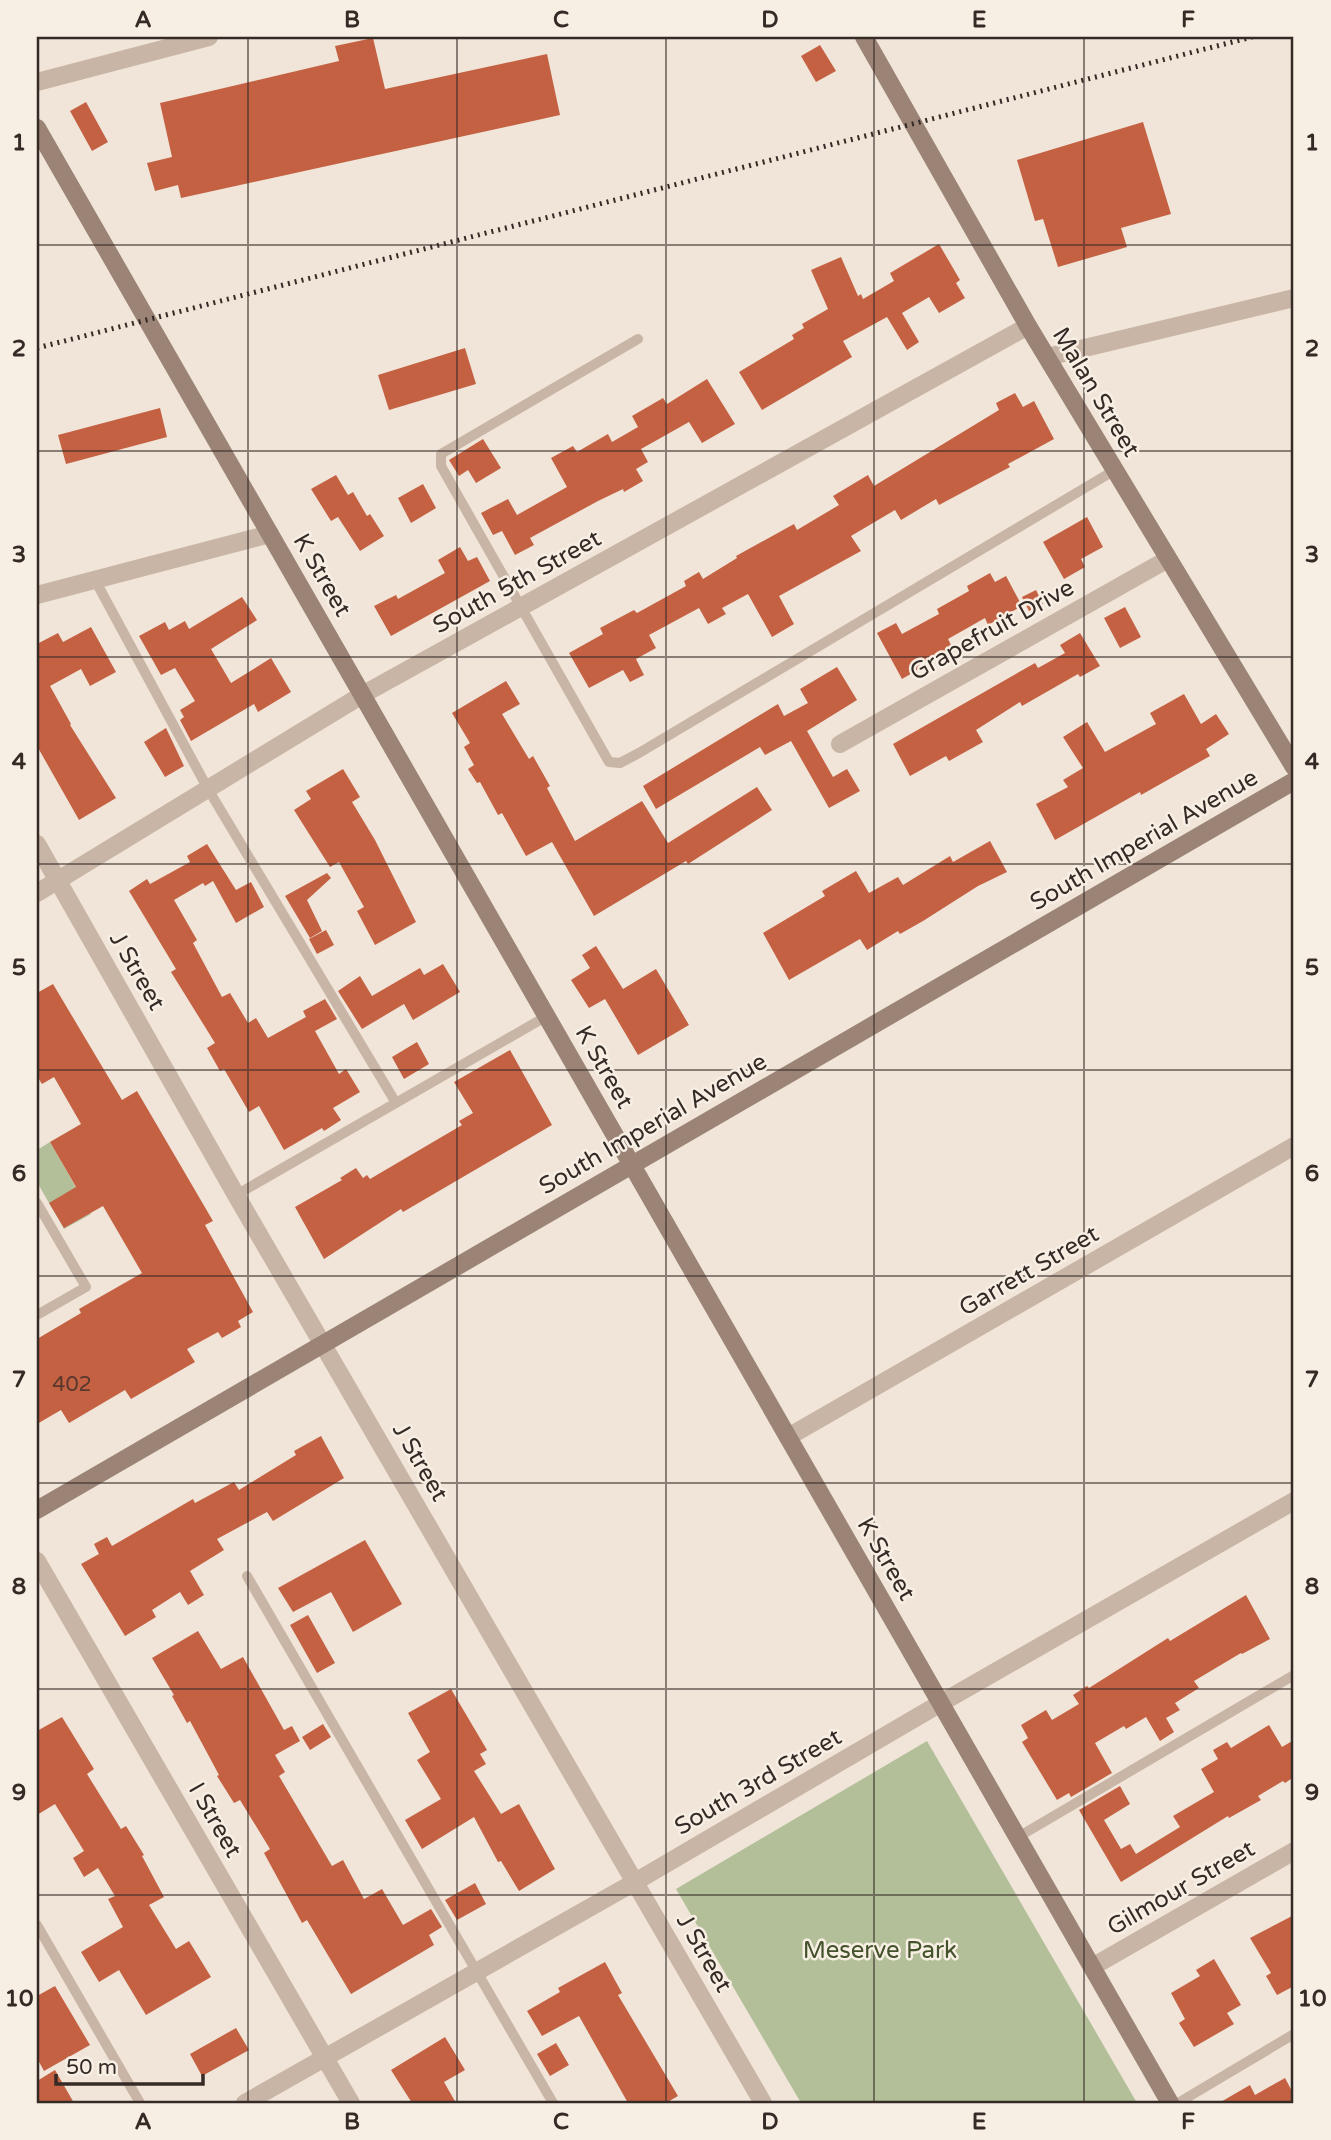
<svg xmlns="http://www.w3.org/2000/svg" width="1331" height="2140" font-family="'Varela Round',sans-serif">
<rect width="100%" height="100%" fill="#f0e5d8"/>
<path fill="#b2bf99" d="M50,1142L91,1214L64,1229L37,1182V1150Z
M927,1741L1137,2103H801L676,1889Z"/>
<path fill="#c46143" d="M373,38L385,89L547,54L560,115L181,198L178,185L155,191L147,163L172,157L160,103L339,61L335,46Z
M820,45L836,71L816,82L801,56Z
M86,102L108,142L92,151L70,111Z
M1143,122L1171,214L1121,228L1127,247L1058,267L1043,219L1035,221L1017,160Z
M939,244L960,280L956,283L965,298L939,313L929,297L902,313L919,342L907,350L887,317L843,341L852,357L762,410L739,372L794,339L792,335L804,328L802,324L828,309L811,270L841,257L858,296L861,294L863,299L894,281L890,273Z
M465,348L476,384L389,410L378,375Z
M707,379L735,424L702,443L689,422L641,449L648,462L636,469L643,481L624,492L623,489L598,501L530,538L534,545L515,555L502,531L493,535L481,513L508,499L517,515L567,487L551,458L573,446L577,452L608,434L612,442L638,427L632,416L663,398L667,404Z
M1015,393L1023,407L1034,401L1054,439L1008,464L1010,467L939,505L936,499L901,520L895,510L851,536L861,551L779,596L794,624L772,637L748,594L722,608L726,614L708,624L699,608L649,635L656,648L636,659L644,675L630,682L623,670L589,688L569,653L603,634L600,628L634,610L637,613L686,586L684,581L699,572L703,579L737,558L736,556L794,524L797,530L839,505L833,496L868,475L874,486L999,410L996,403Z
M160,408L167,437L66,464L58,435Z
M483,439L501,468L476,483L468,470L459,476L449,460Z
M336,475L348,495L353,492L367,516L370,514L384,536L360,551L338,517L331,521L311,489Z
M423,484L436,508L411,523L398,498Z
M1087,517L1103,547L1081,559L1085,567L1064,579L1043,542Z
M460,547L468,561L477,557L490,581L391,636L374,606L396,595L398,599L445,573L438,560Z
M990,573L995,582L1006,576L1022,606L988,625L985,618L948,639L952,647L919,665L921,668L902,679L877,633L896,623L902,634L939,614L937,609L969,591L967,586Z
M1036,590L1043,604L1029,611L1022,597Z
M242,597L257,620L211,649L231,683L271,658L291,692L258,712L254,704L191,741L180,720L184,717L180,710L195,701L175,668L161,675L139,636L165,622L169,630L185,621L189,629Z
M1125,607L1141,637L1120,648L1104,618Z
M91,627L116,672L90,686L81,669L50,686L71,724L70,725L116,798L79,820L37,746V644L58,633L63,642Z
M1080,633L1100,666L1080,677L1078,674L1022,706L1020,702L976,730L983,742L949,761L946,756L910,776L893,744L1035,663L1038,668L1065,653L1060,645Z
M837,667L857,700L807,731L833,777L847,769L860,791L829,808L791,741L765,755L760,747L656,809L643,786L778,704L784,716L808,703L800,689Z
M506,681L520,704L502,714L529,759L533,756L550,786L547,788L575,841L642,801L668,843L757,787L772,810L688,864L686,861L594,916L552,842L526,856L502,813L498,815L480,782L477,783L468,769L474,765L464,747L470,743L452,713Z
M1184,694L1201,724L1216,714L1229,734L1206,749L1210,756L1141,795L1140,792L1055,840L1036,804L1068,787L1063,780L1083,768L1063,737L1087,722L1105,752L1156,724L1150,713Z
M166,728L184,766L165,777L144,742Z
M343,769L360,797L352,802L375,840L416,922L375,945L357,911L364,907L339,862L330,867L294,810L311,799L306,791Z
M990,841L1007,872L978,886L923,921L900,934L898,931L867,950L860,939L789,980L763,933L825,896L822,891L856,871L869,893L898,877L903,885L950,856L953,862Z
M207,844L236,890L251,882L264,907L236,923L213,881L205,886L203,883L174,900L197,940L193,943L222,997L230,993L248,1023L256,1018L268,1038L306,1017L303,1011L325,999L337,1019L315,1031L339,1074L346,1069L360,1092L333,1108L341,1120L324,1131L322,1128L284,1150L259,1106L249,1112L224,1069L220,1071L207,1048L215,1043L171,972L176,969L129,891L147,879L150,884L190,862L187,856Z
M327,873L331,878L307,900L322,931L310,938L285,896Z
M326,930L334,945L317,954L309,939Z
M596,946L623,989L656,969L689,1025L638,1055L605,999L589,1008L571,980L590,968L582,955Z
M443,964L460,992L413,1020L404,1004L362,1029L338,991L360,976L372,996L420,968L424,975Z
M53,984L122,1100L137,1091L213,1221L205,1225L253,1312L238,1321L241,1327L222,1338L218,1332L187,1349L195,1362L131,1399L125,1390L69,1423L61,1410L37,1424V1339L81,1313L79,1309L142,1273L103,1206L64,1228L49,1203L76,1187L50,1142L81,1124L54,1077L42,1084L37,1076V993Z
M417,1042L429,1064L404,1079L392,1057Z
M510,1050L552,1125L403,1212L401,1209L324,1259L295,1207L342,1180L340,1178L356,1168L363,1178L367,1175L370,1179L462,1125L459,1121L473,1113L454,1082Z
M321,1436L344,1478L273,1521L267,1512L217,1539L224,1550L190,1571L204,1595L188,1605L180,1592L152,1610L156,1617L125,1636L81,1564L99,1554L94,1544L107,1537L112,1546L193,1499L195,1503L234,1482L239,1490L296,1455L294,1451Z
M365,1540L402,1604L353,1632L331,1592L293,1612L278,1588Z
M1246,1595L1270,1639L1242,1654L1241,1653L1194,1681L1199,1688L1175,1703L1180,1710L1166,1718L1174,1732L1160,1741L1146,1717L1126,1729L1124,1726L1095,1743L1112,1773L1071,1797L1069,1793L1057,1800L1022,1742L1028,1738L1021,1725L1046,1710L1052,1720L1079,1704L1073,1695L1087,1686L1089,1688L1168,1638L1170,1641Z
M308,1615L335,1663L317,1673L290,1625Z
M198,1631L221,1669L243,1657L284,1730L292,1726L300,1741L275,1755L285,1772L279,1776L332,1866L343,1860L364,1899L382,1889L403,1925L431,1909L442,1927L429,1935L434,1945L351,1994L307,1920L302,1923L264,1853L270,1849L240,1800L234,1803L217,1776L219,1775L190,1721L187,1723L172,1696L174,1695L152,1658Z
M451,1689L487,1750L480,1754L486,1764L474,1771L501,1814L519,1804L555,1869L519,1891L501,1861L498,1862L474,1817L422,1849L405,1820L441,1799L417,1760L430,1752L408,1713Z
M62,1717L94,1769L87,1774L121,1829L126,1826L144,1855L142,1856L164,1897L149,1905L176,1949L189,1941L211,1977L146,2015L119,1970L99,1982L81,1952L123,1927L108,1899L115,1896L98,1868L84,1877L73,1858L84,1851L55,1804L37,1815V1731Z
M323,1724L331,1737L310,1750L302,1737Z
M1269,1725L1282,1747L1294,1740V1777L1285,1783L1283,1781L1258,1796L1261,1800L1229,1818L1228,1816L1121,1882L1079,1810L1120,1786L1130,1804L1104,1820L1121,1849L1130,1844L1136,1854L1180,1827L1173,1816L1214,1792L1201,1769L1218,1759L1213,1750L1227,1742L1231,1748Z
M475,1883L486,1904L457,1920L445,1900Z
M1294,1915V1986L1277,1995L1266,1976L1271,1973L1250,1938Z
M1214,1959L1241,2005L1227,2013L1234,2024L1194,2047L1179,2023L1185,2019L1171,1993L1200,1976L1196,1970Z
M605,1962L622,1993L618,1995L678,2096L666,2103H628L579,2016L542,2036L527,2011L560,1992L558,1988Z
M55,1986L90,2045L44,2071L37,2058V1996Z
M236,2028L249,2050L202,2076L190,2054Z
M445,2037L465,2070L444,2082L456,2103H412L391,2070Z
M556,2043L569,2065L550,2076L537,2054Z
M55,2070L74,2103H37V2081Z
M1285,2078L1294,2095V2103H1219L1250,2085L1255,2095Z"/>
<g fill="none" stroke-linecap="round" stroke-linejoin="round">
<path stroke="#c8b5a5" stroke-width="10" d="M638,339L441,454V466L609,762L620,763L639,753L1115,470
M95,580L208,789L396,1103
M236,1195L547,1016
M37,1203L86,1287L37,1315
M247,1576L553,2103
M1018,1837L1294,1675
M37,1925L140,2103
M1178,2103L1294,2034"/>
<path stroke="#c8b5a5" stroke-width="18" d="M37,82L209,37
M1047,357L1294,298
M37,595L270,534
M840,744L1168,559
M37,844L236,1195L763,2103
M37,893L362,695L1028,326
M788,1437L1294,1146
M37,1561L351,2103
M1092,1967L1294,1851
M245,2103L635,1882L941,1703L1294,1501"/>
<path stroke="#9b8476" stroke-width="18" d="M864,37L1028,326L1294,767
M37,128L1170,2103
M37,1510L1294,781"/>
<path stroke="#342a26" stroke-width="5" stroke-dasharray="2 5" stroke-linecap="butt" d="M37,348L1252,37"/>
</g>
<path fill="none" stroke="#342a26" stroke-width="2" stroke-opacity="0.55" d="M248,37V2103M457,37V2103M666,37V2103M874,37V2103M1084,37V2103M37,245H1294M37,451H1294M37,657H1294M37,864H1294M37,1070H1294M37,1276H1294M37,1483H1294M37,1689H1294M37,1895H1294"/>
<g text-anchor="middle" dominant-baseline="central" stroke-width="5" stroke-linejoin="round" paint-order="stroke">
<g font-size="21" fill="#58382d">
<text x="72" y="1384">402</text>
</g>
<g font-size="24" fill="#342a26" stroke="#f8efe4">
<text transform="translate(1096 392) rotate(59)">Malan Street</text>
<text transform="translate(322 575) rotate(60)">K Street</text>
<text transform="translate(517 582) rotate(-29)">South 5th Street</text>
<text transform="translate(992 630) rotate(-29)">Grapefruit Drive</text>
<text transform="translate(1144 840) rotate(-30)">South Imperial Avenue</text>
<text transform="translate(137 971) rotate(60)">J Street</text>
<text transform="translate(604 1067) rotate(60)">K Street</text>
<text transform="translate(653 1124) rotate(-30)">South Imperial Avenue</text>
<text transform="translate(1029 1271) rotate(-30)">Garrett Street</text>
<text transform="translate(420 1462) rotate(60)">J Street</text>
<text transform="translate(886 1559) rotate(60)">K Street</text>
<text transform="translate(758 1782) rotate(-30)">South 3rd Street</text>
<text transform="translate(215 1820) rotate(60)">I Street</text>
<text transform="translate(1181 1888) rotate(-30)">Gilmour Street</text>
<text transform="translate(704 1953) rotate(60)">J Street</text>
</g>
<g font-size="24" fill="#43522a" stroke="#f8efe4">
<text x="880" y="1950">Meserve Park</text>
</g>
</g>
<rect width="1331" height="2140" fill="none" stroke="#f8efe4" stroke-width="77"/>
<path d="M56 2074v10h147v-10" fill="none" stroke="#342a26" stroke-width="3.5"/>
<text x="66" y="2074" font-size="21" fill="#342a26" stroke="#f8efe4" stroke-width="5" paint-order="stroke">50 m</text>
<rect x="38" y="38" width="1254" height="2064" fill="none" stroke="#342a26" stroke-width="2.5"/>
<g font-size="23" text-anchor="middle" font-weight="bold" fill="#342a26">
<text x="143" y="27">A</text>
<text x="352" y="27">B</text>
<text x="561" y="27">C</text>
<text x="770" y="27">D</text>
<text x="979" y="27">E</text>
<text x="1188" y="27">F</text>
<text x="19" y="150">1</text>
<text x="1312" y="150">1</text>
<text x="19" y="356">2</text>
<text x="1312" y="356">2</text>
<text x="19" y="562">3</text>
<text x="1312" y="562">3</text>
<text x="19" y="769">4</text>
<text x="1312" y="769">4</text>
<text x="19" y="975">5</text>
<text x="1312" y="975">5</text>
<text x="19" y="1181">6</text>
<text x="1312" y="1181">6</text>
<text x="19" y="1387">7</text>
<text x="1312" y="1387">7</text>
<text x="19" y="1594">8</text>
<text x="1312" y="1594">8</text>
<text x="19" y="1800">9</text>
<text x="1312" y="1800">9</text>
<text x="19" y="2006">10</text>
<text x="1312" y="2006">10</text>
<text x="143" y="2129">A</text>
<text x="352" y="2129">B</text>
<text x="561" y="2129">C</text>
<text x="770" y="2129">D</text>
<text x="979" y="2129">E</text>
<text x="1188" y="2129">F</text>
</g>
</svg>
